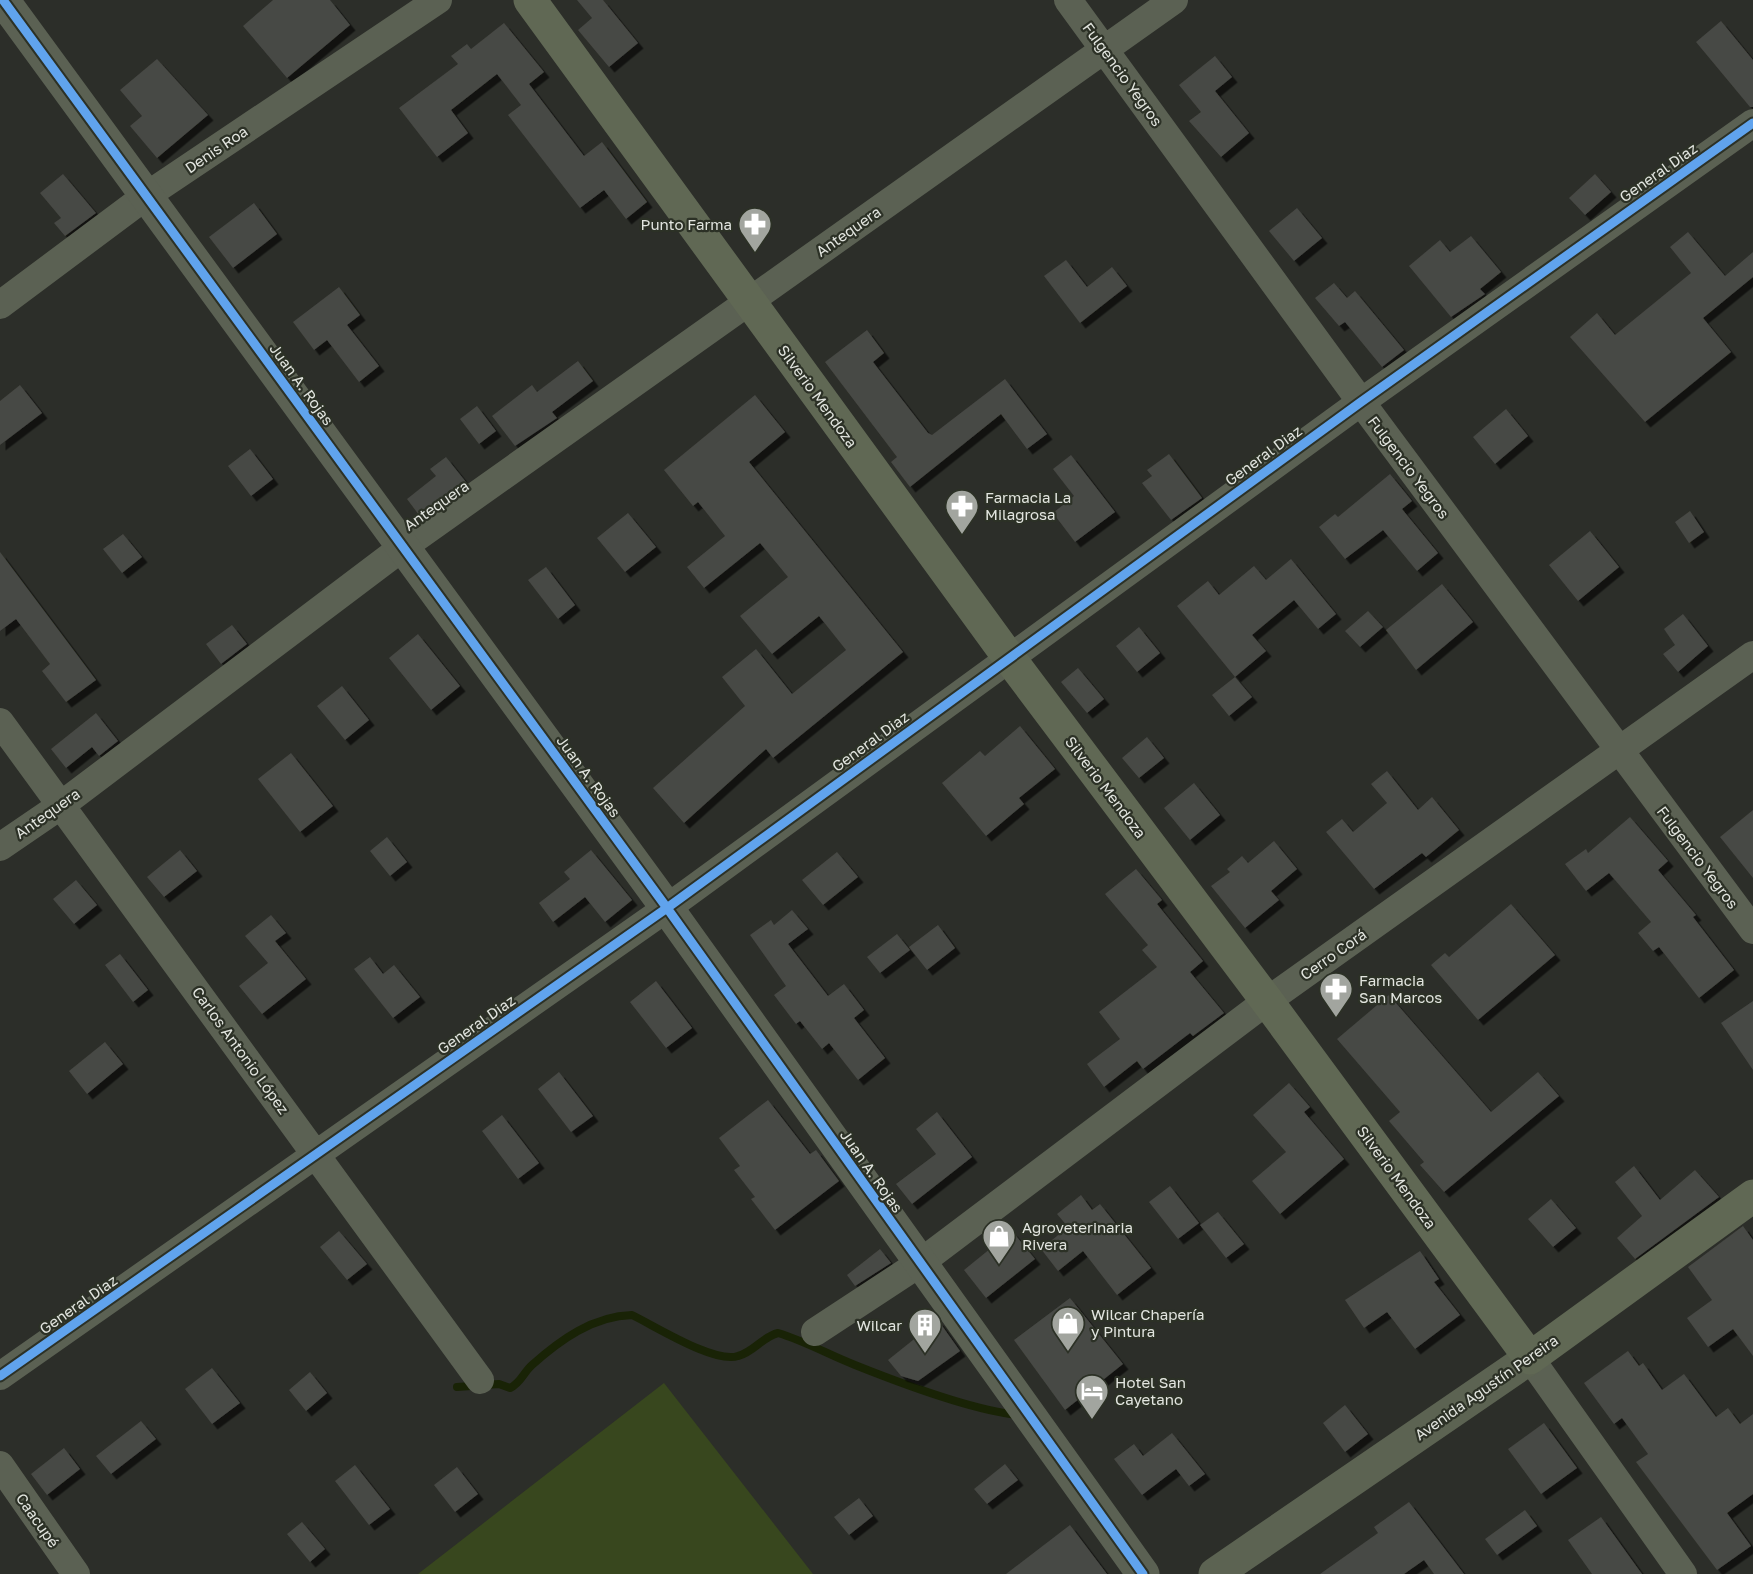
<svg xmlns="http://www.w3.org/2000/svg" width="1753" height="1574" font-family="'Golos Text',sans-serif">
<defs>
<filter id="shadow"><feDropShadow dx="5.5" dy="5.5" stdDeviation="0" flood-color="#0009"/></filter>
</defs>
<rect width="100%" height="100%" fill="#2c2e29"/>
<path fill="#38471e" d="M664,1383L813,1574H418Z"/>
<g fill="none" stroke-linecap="round" stroke-linejoin="round">
<path stroke="#192306" stroke-width="8" d="M457,1387L499,1384L510,1388C521,1383 523,1373 532,1365C560,1340 593,1316 632,1315C655,1326 715,1364 738,1356C754,1352 762,1337 778,1333C805,1341 829,1355 855,1365C900,1383 970,1410 1018,1415"/>
</g>
<path fill="#474844" filter="url(#shadow)" d="M273,0H330L350,25L287,78L243,26Z
M577,0H603L638,43L609,67L578,30L592,18Z
M1721,21L1753,60V107H1750L1696,42Z
M504,23L544,72L529,84L584,156L602,142L647,202L626,219L604,190L580,208L508,115L521,105L497,74L451,110L468,133L437,157L399,108L458,64L451,56L467,44L471,49Z
M1215,56L1232,77L1215,91L1249,133L1221,157L1189,121L1201,112L1179,85Z
M157,59L208,115L157,158L130,126L142,116L120,90Z
M63,174L96,213L65,236L54,223L61,218L40,193Z
M1595,174L1611,192L1585,215L1569,198Z
M254,203L277,234L233,268L209,237Z
M1297,208L1322,238L1294,261L1269,231Z
M1688,232L1725,276L1753,252V277L1703,318L1731,352L1645,422L1570,337L1597,313L1615,335L1691,273L1670,247Z
M1471,236L1501,272L1480,289L1485,294L1451,317L1409,266L1440,240L1450,252Z
M1066,260L1087,287L1112,267L1127,286L1080,323L1044,276Z
M1334,283L1347,298L1355,291L1404,350L1382,367L1345,322L1339,326L1315,298Z
M339,287L360,315L347,325L379,366L359,382L327,340L314,350L293,322Z
M867,330L884,353L873,362L928,433L932,435L1005,379L1047,434L1027,449L1001,414L910,487L891,462L897,457L825,362Z
M578,361L593,381L552,412L557,418L515,446L492,416L532,385L537,392Z
M20,385L42,413L0,445V401Z
M755,395L785,432L749,462L903,652L773,758L766,749L684,823L653,788L745,706L722,677L756,649L792,694L846,650L819,616L772,654L740,616L788,577L760,543L704,588L687,567L725,536L698,502L693,506L664,470Z
M477,406L496,431L479,444L460,419Z
M1506,409L1528,436L1495,464L1473,437Z
M250,449L273,479L251,496L228,466Z
M1169,454L1202,498L1171,520L1142,483L1152,476L1147,470Z
M1071,455L1115,512L1075,542L1053,513L1074,496L1053,469Z
M446,457L466,482L419,515L407,499L436,476L430,469Z
M1390,474L1412,501L1402,509L1438,553L1417,571L1383,530L1345,559L1319,527L1335,514L1338,517Z
M1690,511L1704,532L1689,543L1675,522Z
M628,513L656,547L625,572L597,538Z
M1590,531L1619,567L1578,601L1549,565Z
M123,534L142,557L122,573L103,549Z
M0,552L96,680L66,702L42,671L50,664L16,619L0,631Z
M1291,559L1336,614L1318,629L1294,600L1252,635L1266,651L1235,677L1177,606L1208,581L1219,595L1254,566L1266,580Z
M546,567L575,605L558,619L528,580Z
M1442,584L1473,622L1416,670L1386,630Z
M1368,611L1383,627L1360,647L1345,631Z
M1683,614L1708,646L1678,672L1663,654L1675,645L1664,629Z
M232,625L247,644L221,664L206,644Z
M1139,627L1160,653L1137,672L1116,646Z
M418,634L460,686L431,710L389,658Z
M1078,668L1104,699L1087,713L1061,682Z
M1235,677L1252,697L1229,716L1212,695Z
M342,686L369,720L345,740L317,706Z
M96,713L118,741L99,756L92,747L66,768L51,749Z
M1020,726L1055,769L1019,798L1024,804L986,836L942,783L980,751L985,756Z
M1147,737L1164,758L1139,778L1122,758Z
M291,753L333,806L300,832L258,779Z
M1387,771L1418,810L1432,797L1459,830L1426,857L1422,853L1374,889L1326,832L1342,819L1353,832L1387,803L1371,784Z
M1194,783L1220,815L1190,840L1164,808Z
M1753,810V878L1720,837Z
M1630,817L1668,861L1658,870L1696,915L1693,917L1734,970L1699,998L1659,947L1653,951L1638,933L1651,922L1609,873L1586,891L1565,864L1586,849L1588,853Z
M387,837L407,862L390,876L370,851Z
M1274,841L1297,869L1271,891L1279,900L1245,928L1211,886L1230,872L1227,869L1242,856L1248,863Z
M180,850L197,871L164,897L147,877Z
M591,850L632,900L605,922L585,897L553,922L539,903L570,879L564,872Z
M837,852L858,877L823,905L802,880Z
M1136,869L1162,900L1157,904L1203,961L1190,972L1224,1013L1193,1036L1190,1033L1143,1069L1137,1061L1104,1087L1087,1064L1120,1039L1099,1012L1157,967L1142,950L1148,945L1105,894Z
M76,880L97,905L74,924L53,899Z
M1511,904L1555,955L1478,1020L1431,965L1445,953L1449,957Z
M792,910L808,929L788,944L828,996L844,984L864,1010L854,1018L885,1058L858,1080L829,1043L822,1049L800,1021L796,1024L774,995L786,986L750,935L771,920L774,925Z
M271,915L286,933L275,941L306,979L262,1014L239,986L268,963L245,936Z
M938,925L955,948L927,970L909,947Z
M897,934L910,950L880,973L867,957Z
M120,954L148,990L133,1002L105,965Z
M370,957L383,974L394,965L420,997L393,1018L354,969Z
M656,981L692,1028L666,1048L630,1002Z
M1389,995L1491,1112L1538,1072L1559,1096L1444,1192L1420,1165L1424,1162L1389,1121L1400,1112L1337,1039Z
M1753,1001V1070L1721,1023Z
M105,1042L123,1064L87,1094L69,1071Z
M559,1072L593,1116L571,1132L538,1089Z
M1289,1083L1310,1107L1304,1112L1344,1159L1280,1214L1252,1181L1286,1152L1253,1115Z
M768,1100L810,1154L816,1150L839,1181L775,1230L751,1199L755,1197L734,1170L740,1166L719,1138Z
M937,1112L972,1157L912,1204L896,1184L936,1154L916,1129Z
M502,1115L539,1163L518,1179L482,1131Z
M1634,1166L1660,1200L1695,1170L1719,1197L1635,1259L1617,1238L1642,1216L1615,1182Z
M1170,1186L1199,1223L1178,1239L1149,1202Z
M1081,1195L1092,1210L1100,1204L1151,1268L1117,1295L1083,1251L1058,1271L1041,1249L1068,1227L1057,1214Z
M1551,1199L1576,1228L1553,1247L1528,1219Z
M1218,1212L1244,1244L1226,1258L1200,1225Z
M1743,1226L1753,1240V1356L1733,1329L1708,1347L1687,1318L1712,1300L1688,1267Z
M339,1231L367,1264L347,1280L320,1247Z
M1012,1231L1035,1259L986,1298L964,1270Z
M880,1249L891,1263L855,1286L847,1275Z
M1420,1251L1439,1279L1434,1282L1460,1315L1415,1349L1387,1312L1364,1328L1345,1300Z
M1070,1298L1123,1364L1065,1410L1014,1340Z
M938,1320L960,1351L918,1381L901,1376L888,1360Z
M1628,1351L1639,1366L1643,1363L1662,1390L1684,1374L1716,1417L1728,1408L1740,1424L1753,1414V1494L1727,1513L1751,1546L1717,1570L1636,1462L1648,1454L1622,1418L1614,1424L1584,1383Z
M212,1368L240,1403L212,1424L185,1389Z
M310,1372L327,1393L306,1411L289,1390Z
M1345,1405L1368,1434L1345,1452L1323,1423Z
M141,1421L156,1439L111,1474L96,1456Z
M1544,1423L1577,1468L1541,1494L1508,1449Z
M1172,1433L1205,1474L1189,1486L1176,1469L1142,1495L1114,1459L1134,1444L1143,1456Z
M64,1448L80,1469L47,1495L31,1474Z
M1005,1464L1018,1480L987,1504L974,1489Z
M355,1465L390,1509L369,1525L335,1481Z
M457,1467L478,1494L455,1512L434,1485Z
M859,1498L873,1516L849,1535L834,1517Z
M1409,1502L1464,1574H1434L1424,1560L1404,1574H1320L1378,1533L1374,1527Z
M1525,1510L1537,1526L1497,1555L1485,1539Z
M1601,1517L1642,1574H1592L1568,1540Z
M302,1522L325,1549L310,1562L287,1534Z
M1070,1525L1107,1574H1006Z"/>
<g fill="none" stroke-linecap="round" stroke-linejoin="round">
<path stroke="#5b6153" stroke-width="28" d="M1068,0L1361,402L1753,930
M0,305L146,196L438,0
M0,722L480,1380
M0,847L60,806L403,547L1174,0
M815,1332L920,1263L1267,1001L1753,655
M1530,1358L1683,1574
M0,1376L667,908L1361,402L1753,123
M0,1465L76,1574"/>
<path stroke="#5b6153" stroke-width="33" d="M3,0L667,908L1143,1574"/>
<path stroke="#5c6352" stroke-width="33" d="M1215,1574L1530,1358"/>
<path stroke="#606854" stroke-width="33" d="M530,0L1010,659L1267,1001L1530,1358L1753,1196"/>
<defs>
<path id="cycleway" d="M3,0L667,908L1143,1574
M0,1376L667,908L1361,402L1753,123"/>
</defs>
<use href="#cycleway" stroke="#2c3126" stroke-width="13"/>
<use href="#cycleway" stroke="#60a3ed" stroke-width="9"/>
</g>
<defs>
<symbol id="pharmacy-pin" viewBox="-11 -11 22 30"><path d="M0 17L-7.5 6A9.5 9.5 0 1 1 7.5 6Z" fill="#a2a59f" stroke="#2c3126"/><path d="M-2-6h4v4h4v4h-4v4h-4v-4h-4v-4h4Z" fill="#fff"/></symbol>
<symbol id="shop-pin" viewBox="-11 -11 22 30"><path d="M0 17L-7.5 6A9.5 9.5 0 1 1 7.5 6Z" fill="#a2a59f" stroke="#2c3126"/><path d="M-5-2.5h2.3a2.7 3.5 0 0 1 5.4 0H5L5.5 6h-11ZM-1.5-2.5h3a1.5 2.3 0 0 0-3 0Z" fill="#fff"/></symbol>
<symbol id="building-pin" viewBox="-11 -11 22 30"><path d="M0 17L-7.5 6A9.5 9.5 0 1 1 7.5 6Z" fill="#a2a59f" stroke="#2c3126"/><path d="M-4-6H4V6H1V3H-1V6H-4ZM-2.5-4.3h1.7v1.8h-1.7ZM.8-4.3h1.7v1.8H.8ZM-2.5-1h1.7V.8h-1.7ZM.8-1h1.7V.8H.8Z" fill="#fff"/></symbol>
<symbol id="hotel-pin" viewBox="-11 -11 22 30"><path d="M0 17L-7.5 6A9.5 9.5 0 1 1 7.5 6Z" fill="#a2a59f" stroke="#2c3126"/><path d="M-6-4.5h1.5V1H6V5H4.5V3h-9V5H-6ZM-4 0a1.8 1.8 0 1 1 3.6 0ZM.5 0V-2.5h3Q6-2.5 6 0Z" fill="#fff"/></symbol>
</defs>
<g fill-rule="evenodd">
<use href="#pharmacy-pin" x="736" y="205" width="38" height="52"/>
<use href="#pharmacy-pin" x="943" y="487" width="38" height="52"/>
<use href="#pharmacy-pin" x="1317" y="970" width="38" height="52"/>
<use href="#shop-pin" x="980" y="1217" width="38" height="52"/>
<use href="#shop-pin" x="1049" y="1304" width="38" height="52"/>
<use href="#building-pin" x="906" y="1306" width="38" height="52"/>
<use href="#hotel-pin" x="1073" y="1372" width="38" height="52"/>
</g>
<g text-anchor="middle" dominant-baseline="central" stroke-width="4.5" stroke-linejoin="round" paint-order="stroke">
<g font-size="15" fill="#e2e5df" stroke="#2c3126">
<text transform="translate(1123 74) rotate(54)">Fulgencio Yegros</text>
<text transform="translate(216 149) rotate(-34)">Denis Roa</text>
<text transform="translate(1658 172) rotate(-35)">General Diaz</text>
<text transform="translate(848 231) rotate(-35)">Antequera</text>
<text transform="translate(302 384) rotate(54)">Juan A. Rojas</text>
<text transform="translate(818 396) rotate(54)">Silverio Mendoza</text>
<text transform="translate(1263 455) rotate(-36)">General Diaz</text>
<text transform="translate(1409 467) rotate(53)">Fulgencio Yegros</text>
<text transform="translate(436 505) rotate(-35)">Antequera</text>
<text transform="translate(870 741) rotate(-36)">General Diaz</text>
<text transform="translate(589 776) rotate(54)">Juan A. Rojas</text>
<text transform="translate(1106 787) rotate(53)">Silverio Mendoza</text>
<text transform="translate(47 813) rotate(-35)">Antequera</text>
<text transform="translate(1698 857) rotate(53)">Fulgencio Yegros</text>
<text transform="translate(1333 954) rotate(-35)">Cerro Corá</text>
<text transform="translate(476 1024) rotate(-35)">General Diaz</text>
<text transform="translate(241 1050) rotate(54)">Carlos Antonio López</text>
<text transform="translate(872 1171) rotate(55)">Juan A. Rojas</text>
<text transform="translate(1397 1177) rotate(54)">Silverio Mendoza</text>
<text transform="translate(78 1304) rotate(-35)">General Diaz</text>
<text transform="translate(1486 1387) rotate(-35)">Avenida Agustín Pereira</text>
<text transform="translate(38 1520) rotate(55)">Caacupé</text>
</g>
<g font-size="15" fill="#e2e5df" stroke="#2c3126" text-anchor="start">
<text x="732" y="224" text-anchor="end">Punto Farma</text>
<text x="985" y="497">Farmacia La<tspan x="985" dy="17">Milagrosa</tspan></text>
<text x="1359" y="980">Farmacia<tspan x="1359" dy="17">San Marcos</tspan></text>
<text x="1022" y="1227">Agroveterinaria<tspan x="1022" dy="17">Rivera</tspan></text>
<text x="1091" y="1314">Wilcar Chapería<tspan x="1091" dy="17">y Pintura</tspan></text>
<text x="902" y="1325" text-anchor="end">Wilcar</text>
<text x="1115" y="1382">Hotel San<tspan x="1115" dy="17">Cayetano</tspan></text>
</g>
</g>
</svg>
